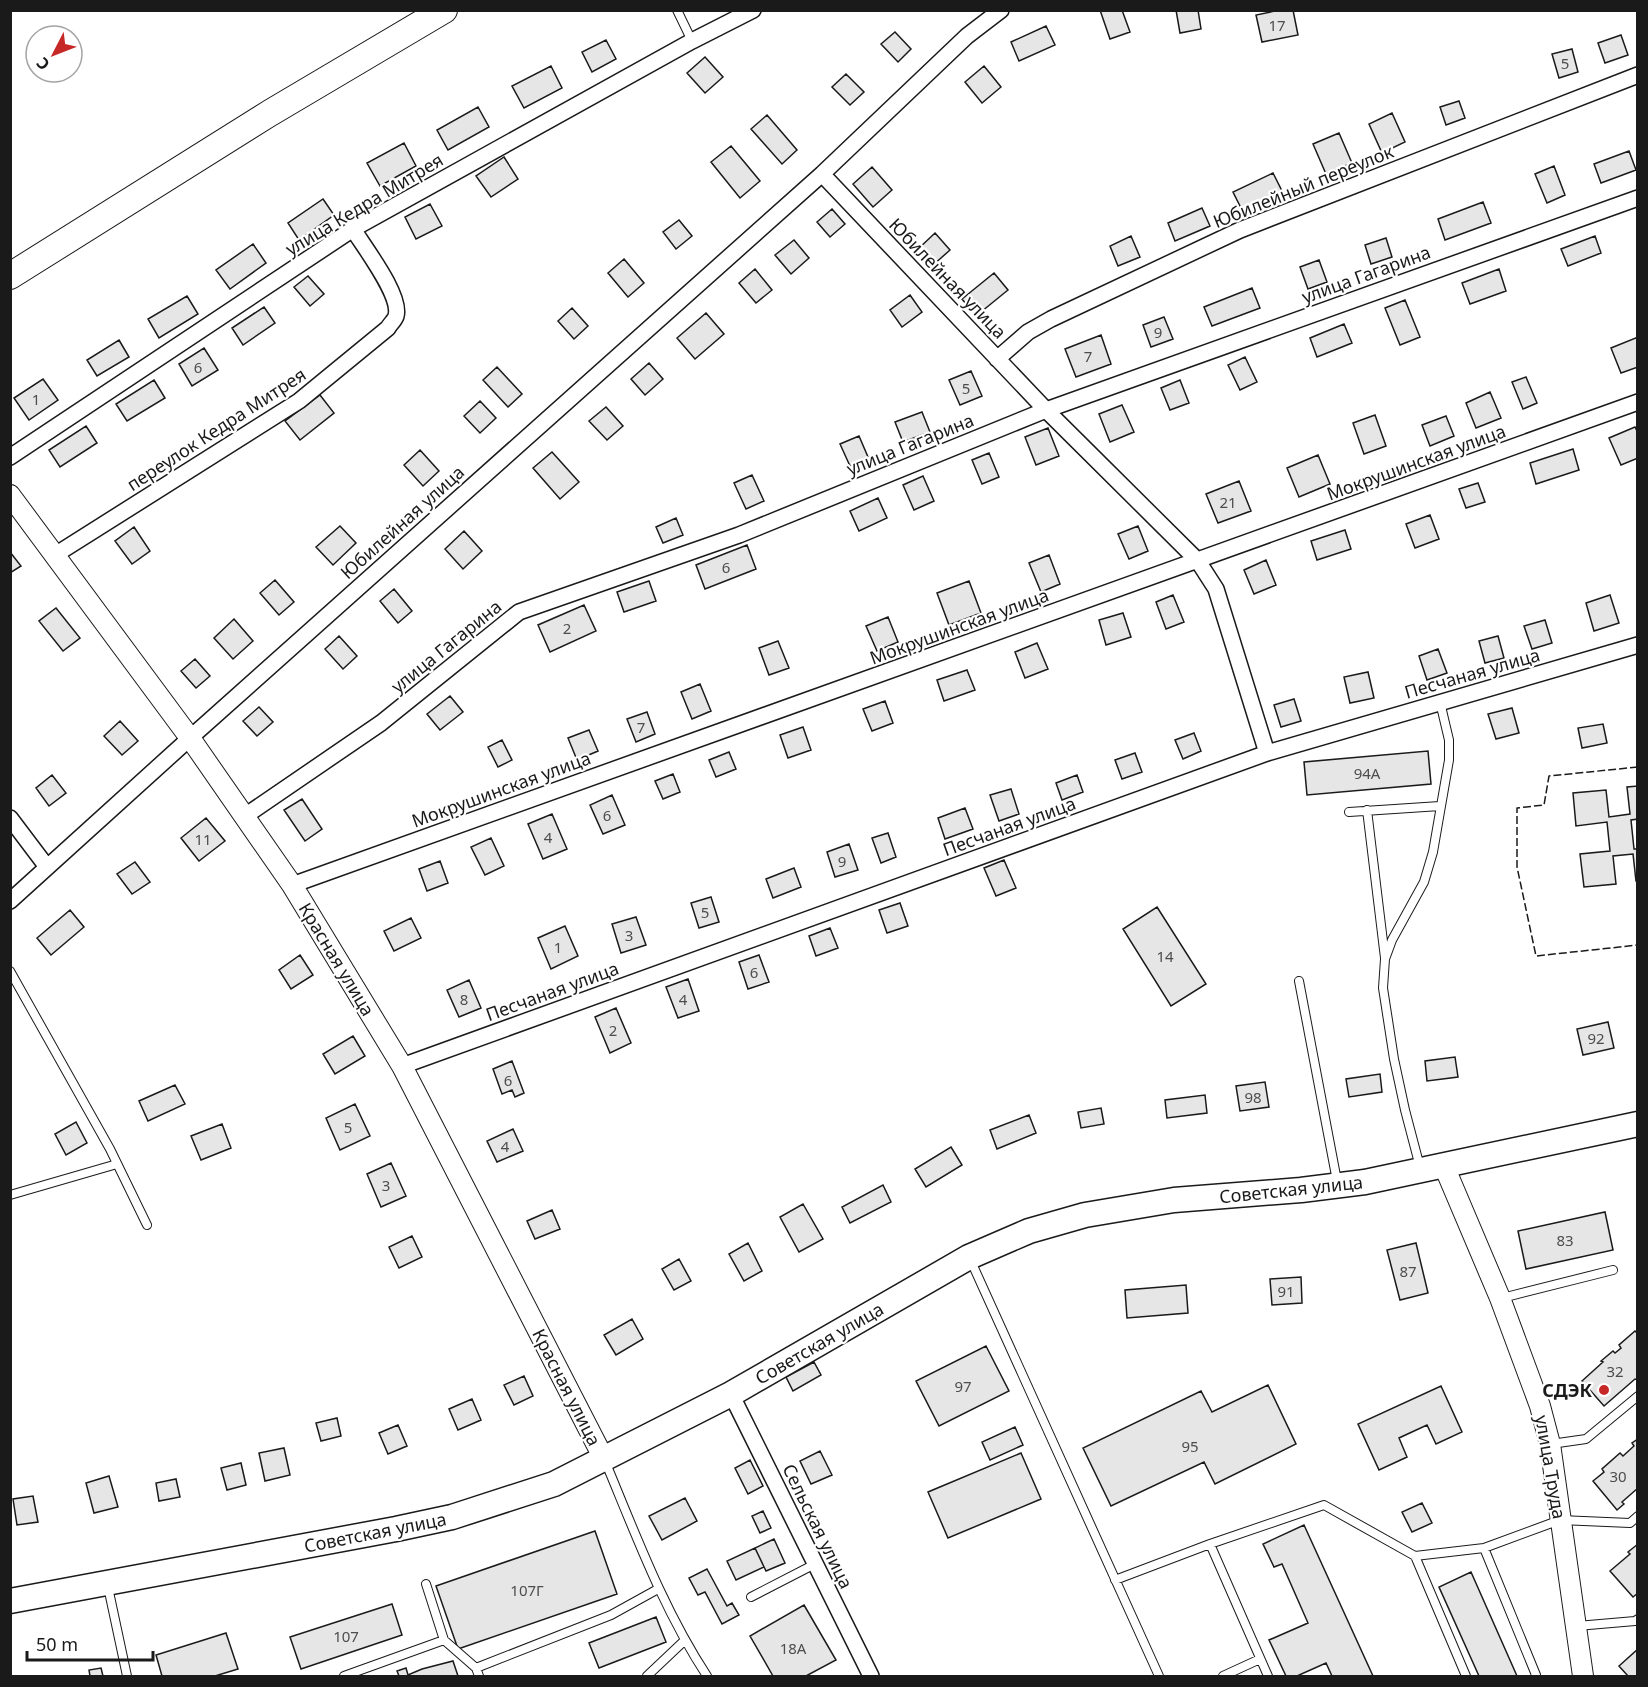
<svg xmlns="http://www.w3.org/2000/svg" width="1648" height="1687" font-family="'Noto Sans',sans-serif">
<rect width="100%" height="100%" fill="#fff"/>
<path fill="#e6e6e6" stroke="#1a1a1a" stroke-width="1.5" d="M1100,10H1122L1130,32L1110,39Z
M1176,10H1198L1201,29L1180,33Z
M1280,10H1293L1298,35L1262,42L1256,15Z
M1046,26L1055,45L1019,61L1011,42Z
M895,32L911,49L898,62L881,44Z
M1621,35L1628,55L1605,63L1598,43Z
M606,40L616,59L592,72L582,52Z
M1572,49L1578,72L1559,78L1552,54Z
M705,57L723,77L705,93L687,73Z
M551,66L562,88L524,108L512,86Z
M984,66L1001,87L982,103L965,82Z
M846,74L864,92L850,105L832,87Z
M1459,101L1465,118L1446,125L1440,107Z
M478,107L489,127L448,150L437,130Z
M1392,113L1405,142L1382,153L1369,124Z
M767,115L797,150L782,164L751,129Z
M1339,133L1352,163L1326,174L1313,144Z
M404,143L416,166L380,186L367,163Z
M731,146L760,181L740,198L711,162Z
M1629,151L1636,170L1601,183L1594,164Z
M504,157L518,179L491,197L476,176Z
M1554,166L1565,195L1547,203L1535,174Z
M872,167L892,190L873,207L853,184Z
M1273,173L1282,191L1242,210L1233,192Z
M323,199L334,215L299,240L288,223Z
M1483,202L1491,223L1445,240L1438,219Z
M430,204L442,226L416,239L405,217Z
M1202,208L1210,226L1175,241L1168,223Z
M832,209L845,224L830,237L817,222Z
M679,220L692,236L676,249L663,232Z
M935,233L950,250L932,266L917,250Z
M1131,236L1140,257L1118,266L1110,246Z
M1595,236L1601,253L1568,266L1561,249Z
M1386,238L1392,257L1371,264L1365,245Z
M794,240L809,258L791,274L775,255Z
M253,244L266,263L230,289L216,270Z
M624,259L644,283L628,297L608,273Z
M1319,260L1327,282L1308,289L1300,267Z
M755,269L772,290L756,303L739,283Z
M1499,269L1506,291L1470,304L1462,283Z
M994,273L1008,290L976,316L962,299Z
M308,276L324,294L310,306L294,287Z
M1252,288L1260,308L1212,326L1204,307Z
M910,295L922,312L902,327L890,310Z
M187,296L198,314L159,338L148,319Z
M1405,300L1420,337L1400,345L1385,308Z
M264,307L275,323L243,345L232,328Z
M572,308L588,326L574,339L558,321Z
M706,313L724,334L695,359L677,338Z
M1164,317L1173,339L1151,347L1143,325Z
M1344,324L1352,343L1317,357L1310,338Z
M1101,335L1111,364L1076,377L1065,349Z
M1638,337V367L1621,373L1611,348Z
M119,340L129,357L97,376L87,360Z
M204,348L218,370L192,386L179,364Z
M1245,357L1257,382L1240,390L1228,365Z
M649,363L663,379L645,395L631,379Z
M497,367L522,394L508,407L483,380Z
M971,371L982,396L960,405L949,380Z
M1526,377L1537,403L1523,409L1512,382Z
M43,379L58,400L29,420L14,398Z
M154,380L165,398L127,421L116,404Z
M1180,380L1189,403L1170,410L1161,388Z
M1490,392L1501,418L1476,428L1466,403Z
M320,395L334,413L300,440L285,421Z
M480,401L496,418L480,433L464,416Z
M1122,405L1134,432L1110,442L1099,414Z
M606,407L623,426L607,440L589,421Z
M922,412L930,432L903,442L895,422Z
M1375,415L1386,446L1364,454L1353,423Z
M1446,416L1454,436L1430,446L1422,425Z
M86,426L97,443L60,467L49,450Z
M1635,427L1638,433V458L1621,465L1609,438Z
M1048,428L1059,456L1036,465L1025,437Z
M859,436L868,457L850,466L840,444Z
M1573,449L1579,470L1536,484L1530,463Z
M420,450L439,471L423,486L404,465Z
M552,452L579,482L560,499L533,468Z
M989,453L999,477L982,484L972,460Z
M1318,455L1330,484L1299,497L1287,468Z
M752,475L764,501L746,509L734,483Z
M923,476L934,501L914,510L903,485Z
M1239,481L1251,511L1218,523L1206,494Z
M1478,483L1485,502L1466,508L1459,489Z
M878,498L887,518L859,531L850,511Z
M1430,515L1439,539L1415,548L1406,524Z
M676,518L683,535L663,543L656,527Z
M340,526L356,543L333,565L316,547Z
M1138,526L1148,551L1129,559L1118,534Z
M134,527L150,551L132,564L115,541Z
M1345,530L1351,549L1317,560L1311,541Z
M464,531L482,551L463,569L445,549Z
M747,545L756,569L705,589L696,565Z
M10,552L21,566L10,573Z
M1049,555L1060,584L1041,592L1029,563Z
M1266,560L1276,585L1254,594L1244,570Z
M275,580L294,602L279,615L260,593Z
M649,581L656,601L624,612L617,592Z
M969,581L981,613L949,625L937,593Z
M394,589L412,611L398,623L380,601Z
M1173,595L1184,622L1166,629L1156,602Z
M1610,595L1619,623L1594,631L1586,603Z
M584,605L596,631L550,652L538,625Z
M56,608L80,638L63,651L39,621Z
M1123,613L1131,637L1106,645L1099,620Z
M888,617L898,642L877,651L866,626Z
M234,619L253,641L233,659L214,638Z
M1545,620L1552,643L1532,649L1524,626Z
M339,636L357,656L343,669L325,649Z
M1498,636L1504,658L1485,663L1479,641Z
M778,641L789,668L769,675L759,648Z
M1037,643L1048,669L1025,678L1015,652Z
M1438,649L1447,673L1427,680L1419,656Z
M195,659L210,676L196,688L181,671Z
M967,670L975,690L944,701L937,680Z
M1368,672L1374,698L1350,703L1344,677Z
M700,684L711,711L692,719L681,692Z
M450,696L463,712L440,730L427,714Z
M1294,699L1301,721L1281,727L1274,705Z
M885,701L893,723L872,731L863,709Z
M259,707L273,722L257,736L243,721Z
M1512,708L1519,733L1496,739L1488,714Z
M647,712L655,734L636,742L627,719Z
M120,721L138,741L122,755L104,736Z
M1603,724L1607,743L1582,748L1578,728Z
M803,727L811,750L788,758L780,735Z
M589,730L598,751L577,760L568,738Z
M1194,733L1201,751L1183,759L1175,740Z
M502,740L512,760L498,767L488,747Z
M1428,751L1431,784L1307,795L1304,762Z
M729,752L736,769L716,777L709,760Z
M1135,753L1142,772L1122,779L1115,760Z
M673,774L680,792L663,799L655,781Z
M52,775L66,793L49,806L36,788Z
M1077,775L1083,792L1062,800L1056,783Z
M1638,786V819L1631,820L1634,849H1638V881H1636L1633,854L1613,856L1616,884L1584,887L1580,854L1610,851L1607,822L1576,826L1573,793L1606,790L1609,817L1630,814L1627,787Z
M1011,789L1019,814L999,821L990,795Z
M612,795L625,825L603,834L590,805Z
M302,799L322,829L305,841L284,810Z
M965,808L973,829L945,839L938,818Z
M552,814L567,849L543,859L528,824Z
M206,818L225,841L199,861L181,838Z
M888,833L896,857L881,863L872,838Z
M491,838L504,866L485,875L471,847Z
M849,844L858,870L835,877L827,852Z
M1004,860L1016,888L996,896L984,868Z
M440,861L448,883L427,891L419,869Z
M135,862L150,882L132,894L117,874Z
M794,868L801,887L773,898L766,879Z
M711,897L719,922L699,928L691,903Z
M900,903L908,926L887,933L879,910Z
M1157,907L1206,984L1171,1006L1123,929Z
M70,910L84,927L51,955L37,938Z
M636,917L646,945L621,953L612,924Z
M411,918L421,938L394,951L384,931Z
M565,926L578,956L551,969L538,938Z
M830,928L838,948L816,956L809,936Z
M300,955L313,975L291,989L279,970Z
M759,955L769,982L748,989L739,962Z
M688,979L699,1011L678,1018L666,987Z
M469,980L481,1008L459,1017L447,990Z
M616,1008L631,1043L610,1053L595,1017Z
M1608,1022L1614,1048L1583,1055L1577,1029Z
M353,1036L365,1056L335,1074L323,1054Z
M1455,1057L1458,1077L1427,1081L1425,1061Z
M512,1061L524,1093L515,1097L512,1090L502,1094L493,1069Z
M1380,1074L1382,1092L1349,1097L1346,1079Z
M1265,1082L1269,1107L1240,1111L1236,1086Z
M175,1085L185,1104L148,1121L139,1101Z
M1205,1095L1207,1113L1167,1118L1165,1100Z
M355,1104L370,1136L340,1150L326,1118Z
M1101,1108L1104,1124L1081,1128L1078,1112Z
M1029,1115L1036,1133L997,1149L990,1130Z
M76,1122L87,1143L66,1155L55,1134Z
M222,1124L231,1148L201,1160L191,1136Z
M513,1129L523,1151L497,1162L487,1141Z
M951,1147L962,1165L926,1187L915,1169Z
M391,1163L406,1196L381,1207L367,1174Z
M883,1185L891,1202L850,1223L842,1207Z
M803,1204L823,1239L799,1252L780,1217Z
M552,1210L560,1229L535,1239L527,1221Z
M1605,1212L1613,1250L1526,1269L1518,1231Z
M412,1236L422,1257L399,1268L389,1247Z
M748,1243L762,1271L744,1281L729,1254Z
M1416,1243L1428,1293L1400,1300L1387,1250Z
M679,1259L691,1281L674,1290L662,1269Z
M1301,1277L1302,1303L1272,1305L1270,1279Z
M1186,1285L1188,1313L1127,1318L1125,1290Z
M632,1319L643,1339L616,1355L604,1335Z
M1635,1331L1638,1334V1380L1635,1379L1604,1406L1582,1381L1603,1362L1601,1361L1613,1351L1615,1353L1621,1348L1619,1345Z
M986,1346L1009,1391L939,1426L916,1381Z
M814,1362L821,1375L793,1391L786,1377Z
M524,1376L533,1396L514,1405L504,1385Z
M1268,1385L1296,1444L1215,1484L1204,1462L1111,1506L1083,1448L1201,1391L1212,1412Z
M1441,1386L1462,1432L1436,1444L1427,1425L1399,1438L1407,1457L1379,1470L1358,1424Z
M472,1399L481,1420L458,1430L449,1409Z
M337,1418L341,1436L321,1441L316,1423Z
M398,1425L407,1446L388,1454L379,1433Z
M1015,1427L1023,1445L990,1460L982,1442Z
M1638,1439V1488L1622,1502L1624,1504L1617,1510L1593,1481L1604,1472L1602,1469L1620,1453L1623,1456L1634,1446L1632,1443Z
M284,1448L290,1475L265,1481L259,1453Z
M820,1451L832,1475L811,1484L800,1461Z
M1021,1453L1041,1499L948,1538L928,1492Z
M750,1460L763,1486L748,1494L735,1468Z
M241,1463L246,1485L227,1490L221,1468Z
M109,1476L118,1507L94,1513L86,1483Z
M176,1479L180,1497L159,1501L156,1483Z
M33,1496L38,1522L17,1525L13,1499Z
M685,1498L697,1521L662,1540L649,1516Z
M1422,1503L1432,1523L1412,1532L1402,1512Z
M763,1511L771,1528L760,1533L752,1516Z
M1304,1525L1373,1676H1332L1326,1663L1297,1676H1286L1269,1640L1308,1623L1282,1564L1274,1567L1263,1544Z
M595,1531L617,1594L458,1649L436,1586Z
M774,1539L785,1563L766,1571L755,1548Z
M1638,1544V1593L1633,1597L1610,1571L1630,1554L1628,1552Z
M755,1548L764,1567L736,1580L727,1561Z
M707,1569L727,1606L732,1603L739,1615L722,1624L705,1592L698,1595L689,1578Z
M1471,1572L1517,1676H1479L1439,1587Z
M392,1604L402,1635L301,1669L290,1637Z
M804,1605L836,1660L806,1676H773L750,1636Z
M656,1617L666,1642L599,1668L589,1643Z
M226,1633L238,1669L215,1676H162L156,1655Z
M1638,1649V1676H1628L1619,1666Z
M453,1661L458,1676H399L397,1671L406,1668L408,1675L422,1669Z
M101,1668L103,1676H90L89,1670Z"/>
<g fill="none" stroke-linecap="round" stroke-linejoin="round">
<defs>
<path id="service" d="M677,10L692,41
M1367,810L1385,958
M1349,812L1440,806
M10,971L110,1149L147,1225
M1299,981L1337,1181
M1420,1167L1405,1110L1394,1059L1383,988L1385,959L1392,940L1424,882L1433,852L1449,760V740L1440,702
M10,1195L117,1164
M970,1259L1159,1676
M1502,1298L1613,1270
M1551,1444L1586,1439L1638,1396
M605,1461C636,1535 663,1609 707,1676
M1210,1544L1268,1676
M1484,1548L1536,1675L1535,1676
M1415,1556L1466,1676
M1115,1580L1210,1544L1324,1505L1415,1556L1484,1548L1560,1520L1630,1523L1638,1516
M426,1584L444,1640
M108,1587L127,1676
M751,1597L815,1564
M1577,1626L1635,1621L1638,1619
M344,1676L444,1640L476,1668
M479,1676L476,1668L611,1615L658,1589
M647,1676L684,1641
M1223,1676L1260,1659"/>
<path id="minor" d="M822,174L1046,410L1198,561L1216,589L1267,753
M997,359L1028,332L1051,319L1240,230L1638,75
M10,457L353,229L692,41L753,10
M55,555L299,401L388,328C390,324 395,320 396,316C402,296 364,247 353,229
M245,816L381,723L519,612L739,535L1046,410L1638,198
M10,818L47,867
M292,885L1638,402
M10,901L190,738L822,174L967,36L1001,10
M402,1066L1267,753L1638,645
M731,1394L871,1676"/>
<path id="tertiary" d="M10,495L190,738L292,885L402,1066L604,1459
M1444,1166L1500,1298L1540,1406L1550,1444L1583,1676"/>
<path id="primary" d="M10,1601L396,1529L452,1517L554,1484L731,1394L969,1257L1029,1231L1085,1215L1174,1200L1301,1190L1365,1182L1638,1124"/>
<path id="trunk" d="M10,276L270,113L444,10"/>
</defs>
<use href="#service" stroke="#1a1a1a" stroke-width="10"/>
<use href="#minor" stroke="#1a1a1a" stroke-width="18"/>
<use href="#tertiary" stroke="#1a1a1a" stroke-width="22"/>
<use href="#primary" stroke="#1a1a1a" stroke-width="27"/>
<use href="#trunk" stroke="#1a1a1a" stroke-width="28"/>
<use href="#service" stroke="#fff" stroke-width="8"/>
<use href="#minor" stroke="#fff" stroke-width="15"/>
<use href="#tertiary" stroke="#fff" stroke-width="20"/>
<use href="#primary" stroke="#fff" stroke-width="24"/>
<use href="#trunk" stroke="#fff" stroke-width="26"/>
<path stroke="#1a1a1a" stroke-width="1.5" stroke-dasharray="8 3" stroke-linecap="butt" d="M1638,767L1549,776L1544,805L1517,808V867L1536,956L1638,945"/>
</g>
<circle fill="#c62828" stroke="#fff" stroke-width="2" cx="1604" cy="1390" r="6"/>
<g text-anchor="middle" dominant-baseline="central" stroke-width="4.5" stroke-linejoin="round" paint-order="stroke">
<g font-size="15" fill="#4d4d4d">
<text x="1277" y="25">17</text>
<text x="1565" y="63">5</text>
<text x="1158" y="332">9</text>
<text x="1088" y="356">7</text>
<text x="198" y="367">6</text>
<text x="966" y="388">5</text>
<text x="36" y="399">1</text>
<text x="1228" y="502">21</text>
<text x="726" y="567">6</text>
<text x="567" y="628">2</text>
<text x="641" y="727">7</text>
<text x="1367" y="773">94А</text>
<text x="607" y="815">6</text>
<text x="548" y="837">4</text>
<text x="203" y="839">11</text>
<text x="842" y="861">9</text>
<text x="705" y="912">5</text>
<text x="629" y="935">3</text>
<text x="558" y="947">1</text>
<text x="1165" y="956">14</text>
<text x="754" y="972">6</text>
<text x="464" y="999">8</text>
<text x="683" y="999">4</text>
<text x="613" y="1030">2</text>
<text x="1596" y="1038">92</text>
<text x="508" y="1080">6</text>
<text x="1253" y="1097">98</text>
<text x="348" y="1127">5</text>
<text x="505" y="1146">4</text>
<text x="386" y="1185">3</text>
<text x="1565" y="1240">83</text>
<text x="1408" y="1271">87</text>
<text x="1286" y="1291">91</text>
<text x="1615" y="1371">32</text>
<text x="963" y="1386">97</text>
<text x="1190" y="1446">95</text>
<text x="1618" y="1476">30</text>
<text x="527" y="1590">107Г</text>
<text x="346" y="1636">107</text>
<text x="793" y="1648">18А</text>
</g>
<g font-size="18" fill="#1a1a1a" stroke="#fff">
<text transform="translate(1303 186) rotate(-22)">Юбилейный переулок</text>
<text transform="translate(364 204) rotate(-31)">улица Кедра Митрея</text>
<text transform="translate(1366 274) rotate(-20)">улица Гагарина</text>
<text transform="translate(948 278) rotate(46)">Юбилейная улица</text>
<text transform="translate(216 429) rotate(-33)">переулок Кедра Митрея</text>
<text transform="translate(910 444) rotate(-22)">улица Гагарина</text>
<text transform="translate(1416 462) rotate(-20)">Мокрушинская улица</text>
<text transform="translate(402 522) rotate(-42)">Юбилейная улица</text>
<text transform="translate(959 626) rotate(-20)">Мокрушинская улица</text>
<text transform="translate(446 646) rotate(-39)">улица Гагарина</text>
<text transform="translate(1472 673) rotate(-16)">Песчаная улица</text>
<text transform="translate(501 789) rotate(-20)">Мокрушинская улица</text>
<text transform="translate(1009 826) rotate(-20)">Песчаная улица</text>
<text transform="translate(337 959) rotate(59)">Красная улица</text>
<text transform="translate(552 991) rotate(-20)">Песчаная улица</text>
<text transform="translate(1291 1189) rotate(-6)">Советская улица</text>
<text transform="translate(819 1343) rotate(-30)">Советская улица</text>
<text transform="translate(567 1387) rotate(63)">Красная улица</text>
<text transform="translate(1551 1467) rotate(80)">улица Труда</text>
<text transform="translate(818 1526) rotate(64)">Сельская улица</text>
<text transform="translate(375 1532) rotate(-11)">Советская улица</text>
</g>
<g font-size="18" font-weight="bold" fill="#1a1a1a" stroke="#fff" text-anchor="end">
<text x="1592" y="1390">СДЭК</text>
</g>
</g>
<rect width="1648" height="1687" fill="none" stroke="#1a1a1a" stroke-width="24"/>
<g transform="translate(54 54) rotate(228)"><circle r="28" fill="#ffffff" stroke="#a3a3a3" stroke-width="1.5"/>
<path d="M0-4.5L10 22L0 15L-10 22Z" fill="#c62828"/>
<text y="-9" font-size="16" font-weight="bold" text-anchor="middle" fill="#1a1a1a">С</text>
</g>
<path d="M27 1651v9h126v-9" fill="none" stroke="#1a1a1a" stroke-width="3"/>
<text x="36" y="1651" font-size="18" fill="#1a1a1a" stroke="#ffffff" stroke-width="4.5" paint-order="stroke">50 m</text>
</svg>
